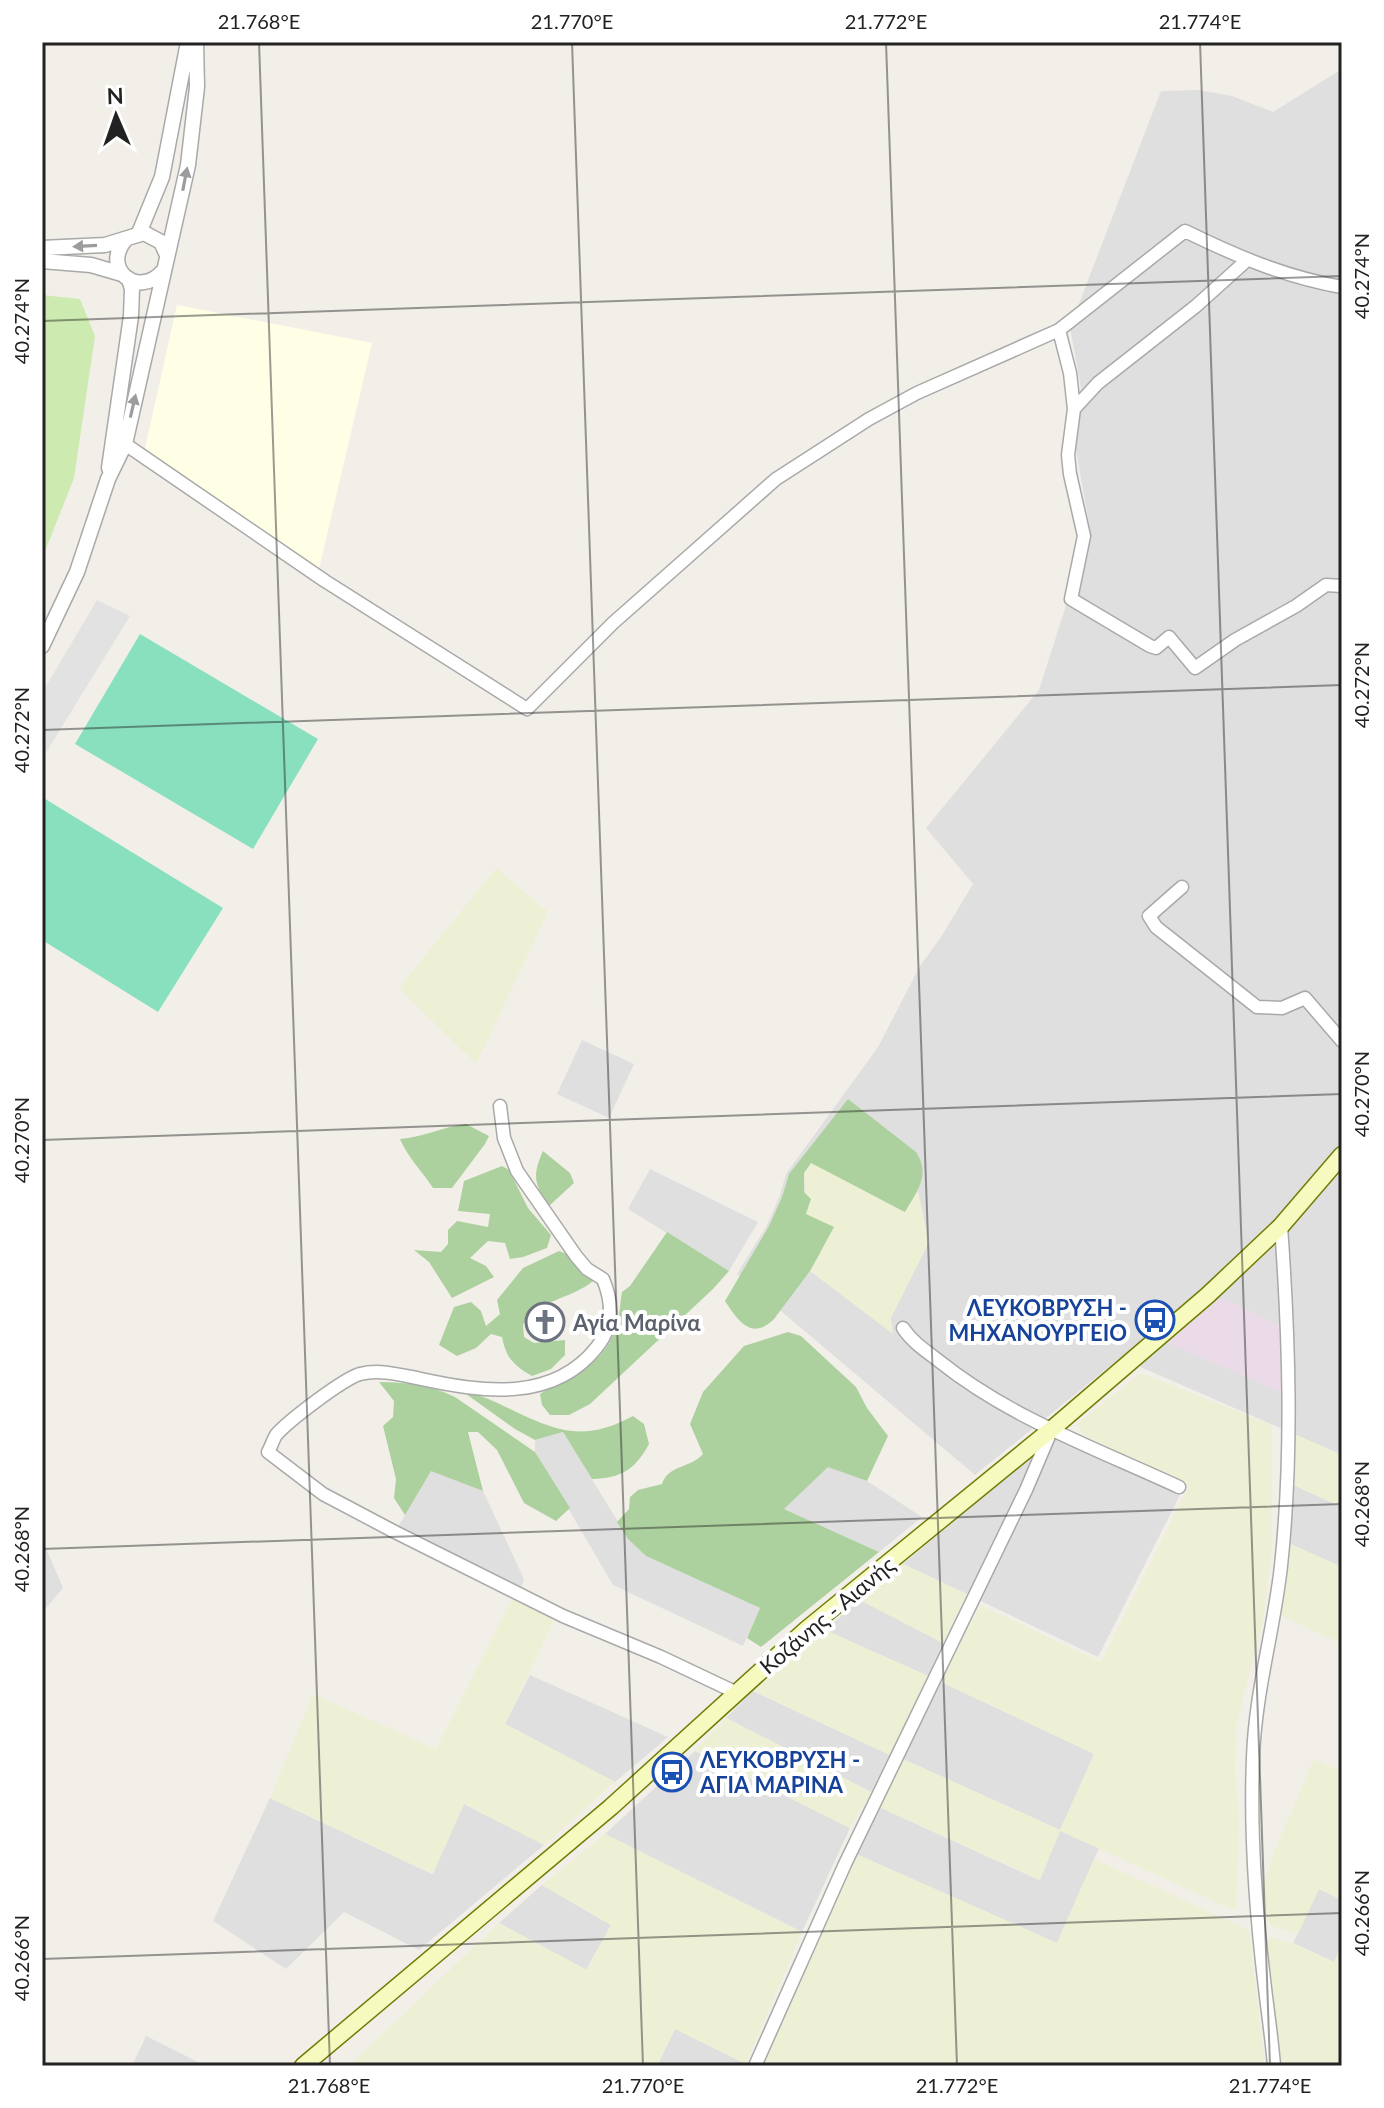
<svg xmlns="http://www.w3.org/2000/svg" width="1384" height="2108" font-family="Lato,sans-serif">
<rect width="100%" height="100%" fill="#f2efe9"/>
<path fill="#e0dfdf" d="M1342,69V1455L1120,1358L975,1475L737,1274L766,1227L780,1195L786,1174L878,1047L920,966L941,937L973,884L926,828L1039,690L1090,530L1076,450L1081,389L1070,327L1161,91L1198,90L1232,96L1273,112Z
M582,1040L634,1064L609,1118L557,1094Z
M650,1169L758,1222L729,1271L628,1209Z
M563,1432L628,1538L646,1556L760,1608L743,1646L613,1585L535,1452V1440Z
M1058,1435L1181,1493L1098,1657L903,1564Z
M828,1466L867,1481L922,1517L879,1552L784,1509Z
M431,1470L483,1491L524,1579L521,1588L398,1527Z
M1291,1484L1342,1507V1567L1288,1543Z
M42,1539L63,1588L42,1613Z
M860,1600L943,1643L928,1676L825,1630Z
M530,1675L668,1737L615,1782L505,1724Z
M941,1682L1095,1754L1060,1830L1099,1848L1057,1943L856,1854L879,1807L1039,1880L1060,1830L903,1759Z
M753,1691L890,1755L871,1792L726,1718Z
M695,1751L850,1828L802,1932L605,1834Z
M270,1798L432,1874L464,1804L544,1845L419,1950L344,1912L286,1969L213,1921Z
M542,1885L611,1925L586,1970L499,1923Z
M1319,1889L1342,1900V1945L1334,1962L1293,1943Z
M675,2029L746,2064L744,2066H657Z
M146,2036L206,2066H132Z"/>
<path fill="#ebdbe8" d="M1220,1297L1281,1326V1392L1165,1342Z"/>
<path fill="#ffffe5" d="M177,305L372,343L319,569L144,453Z"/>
<path fill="#eef0d5" d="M496,868L548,912L476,1064L399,988Z
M811,1162L904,1212L918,1191L929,1242L891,1318L893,1334L810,1271L820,1254L806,1214L804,1173Z
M1141,1373L1272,1425V1547L1263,1620L1236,1727L1235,1769L1239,1822L1236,1911L1060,1831L1040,1880L879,1807L903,1759L1060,1830L1094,1754L941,1682L980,1605L1101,1662L1188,1487L1081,1433L1078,1423Z
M1292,1433L1342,1455V1507L1291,1484Z
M1288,1543L1342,1567V1644L1280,1615Z
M903,1564L967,1594L943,1643L860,1600Z
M512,1598L555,1618L505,1724L615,1782L544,1845L464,1804L433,1874L270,1798L313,1694L436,1749Z
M825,1630L928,1676L890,1755L753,1691Z
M726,1718L871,1792L850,1828L695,1750Z
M1314,1759L1342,1772V1900L1319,1889L1298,1934L1270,1925L1265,1915L1263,1885L1275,1849Z
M605,1834L802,1932L746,2064L675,2029L657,2066H349L499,1923L587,1970L611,1925L542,1885Z
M856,1854L1057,1943L1094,1859L1249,1930L1265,2066H761Z
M1270,1937L1293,1943L1334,1962L1342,1945V2066H1280L1267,1945Z"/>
<path fill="#cdebb0" d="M42,295L80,299L95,336L74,478L42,559Z"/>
<path fill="#add19e" d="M848,1099L916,1152C931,1175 917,1191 905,1212L811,1163L804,1173V1192L811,1199L806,1214L834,1227L810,1271L774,1319C751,1342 737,1319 725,1301L769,1226L782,1197L789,1174Z
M466,1124L489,1136L485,1144L452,1188H433C422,1171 408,1158 400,1139C423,1137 443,1127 466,1124Z
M543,1151L570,1173L574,1183L549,1206C534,1183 532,1176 543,1151Z
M502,1166L509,1170L528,1208L551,1235L547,1248L523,1257L510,1259L505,1243L488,1241L470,1258L486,1266L494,1277L452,1298L429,1262L414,1250L441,1252L448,1244V1230L457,1221L488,1227L490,1214L458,1211L464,1181Z
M667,1232L729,1271L713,1289L590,1404L569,1415H550L542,1405L540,1394C571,1375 607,1364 617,1324C620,1314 620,1303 622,1292L630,1286Z
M559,1251L570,1255L593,1281C572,1299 536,1300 523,1325L524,1337L534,1343L565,1340V1355L551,1369L532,1376C514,1366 506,1358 502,1337L491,1334L476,1348L457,1356L439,1345L454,1307L471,1302L481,1311L486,1326L500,1314L497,1300L523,1268Z
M788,1332L801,1336L856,1387L867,1408L888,1436L867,1481L828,1467L784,1509L879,1552L761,1647L747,1638L760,1608L646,1556L628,1539L617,1522L629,1509L630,1497L638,1490L662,1484C669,1464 690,1469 703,1454L690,1424L703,1392L744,1346Z
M379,1382C405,1382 431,1385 455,1397L535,1452L570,1508L556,1521L524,1503L497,1450L478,1432H468L483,1491L431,1471L405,1515L394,1498L396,1479L383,1426L393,1417L394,1401Z
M466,1394C481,1394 495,1402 508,1408C556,1431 583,1443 633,1416L644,1424L649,1444C635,1470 621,1478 592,1479L563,1432L535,1440L515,1429Z"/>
<path fill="#88e0be" d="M140,634L318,739L253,849L75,744Z
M42,797L223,908L158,1012L42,940Z"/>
<path fill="#e2e2e2" d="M97,600L130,616L42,759V693Z"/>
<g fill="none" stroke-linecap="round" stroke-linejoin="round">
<defs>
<path id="minor" d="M1246,261L1196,306L1098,383L1074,409L1068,455L1070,474L1084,536L1071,599L1150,646L1156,648L1169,637L1195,668L1235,640L1296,606L1326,585L1342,586
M1059,330L1070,373L1074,409
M125,444L325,581L527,709L613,623L776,479L869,419L917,393L1059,330L1185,231C1236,256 1285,277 1342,287
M1182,887L1149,916L1156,927L1257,1007L1282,1008L1305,998L1342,1041
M500,1106L504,1138L517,1171L576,1256L587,1269L603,1279C613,1303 614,1326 597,1347C553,1403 482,1392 421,1379C401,1375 380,1369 360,1374C343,1379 288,1421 276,1435C273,1440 271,1447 268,1452L323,1494L393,1531L563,1616L661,1657L737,1693
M903,1328C912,1342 926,1351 939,1361C1010,1418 1097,1449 1179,1487
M755,2066L845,1864L1026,1490L1052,1429
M1274,2066C1272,2040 1268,2014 1265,1988C1256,1914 1250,1831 1253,1758C1255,1693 1274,1630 1281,1566C1293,1453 1289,1338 1281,1226"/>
<path id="tertiary" d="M139,233L162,177L188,42
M126,239C100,268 138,300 163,271
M42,248L105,245L144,233L161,242L167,255
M42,261L91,265L122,274
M109,468L131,316L132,289L129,279
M42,646L77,572L108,479L125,444L188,165L197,87L196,42"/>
<path id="secondary" d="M303,2066L611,1807L807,1629L1052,1429L1208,1295L1281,1226L1342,1155"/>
</defs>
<use href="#minor" stroke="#a9a9a9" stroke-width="15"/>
<use href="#tertiary" stroke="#a9a9a9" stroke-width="17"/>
<use href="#secondary" stroke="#707d05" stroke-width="19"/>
<use href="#minor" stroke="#fff" stroke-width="12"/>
<use href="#tertiary" stroke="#fff" stroke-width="14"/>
<use href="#secondary" stroke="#f7fabf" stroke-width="16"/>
</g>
<defs><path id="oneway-solid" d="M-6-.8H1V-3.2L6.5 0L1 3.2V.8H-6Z" transform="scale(2)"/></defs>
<g fill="#9c9c9c">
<use href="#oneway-solid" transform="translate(185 179) rotate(-79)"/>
<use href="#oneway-solid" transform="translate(85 246) rotate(177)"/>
<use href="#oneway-solid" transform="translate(133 406) rotate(-77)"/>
</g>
<path fill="none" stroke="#222" stroke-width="2" stroke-opacity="0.45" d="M259,42L330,2066M572,42L643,2066M886,42L957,2066M1200,42L1270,2066M42,321L1342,276M42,730L1342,685M42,1140L1342,1094M42,1549L1342,1504M42,1959L1342,1913"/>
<defs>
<symbol id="bus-ring" viewBox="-11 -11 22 22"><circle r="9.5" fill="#fff" stroke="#1a4fb4" stroke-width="1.5"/><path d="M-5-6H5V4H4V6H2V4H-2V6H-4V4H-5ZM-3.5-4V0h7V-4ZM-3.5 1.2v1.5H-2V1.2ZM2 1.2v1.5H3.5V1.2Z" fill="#1a4fb4"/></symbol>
<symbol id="church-ring" viewBox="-11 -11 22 22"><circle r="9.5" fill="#fff" stroke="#6b7280" stroke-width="1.5"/><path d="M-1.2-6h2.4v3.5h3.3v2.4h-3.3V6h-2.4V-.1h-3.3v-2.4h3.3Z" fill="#6b7280"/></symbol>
</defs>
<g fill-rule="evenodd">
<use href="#bus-ring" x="1133" y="1298" width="44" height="44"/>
<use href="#church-ring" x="523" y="1300" width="44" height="44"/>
<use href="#bus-ring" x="650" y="1750" width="44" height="44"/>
</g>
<g text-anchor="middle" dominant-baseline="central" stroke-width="8" stroke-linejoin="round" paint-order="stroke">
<g font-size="22" font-weight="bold" fill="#164399" stroke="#fff" text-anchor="end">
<text x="1127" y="1307">ΛΕΥΚΟΒΡΥΣΗ -<tspan x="1127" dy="25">ΜΗΧΑΝΟΥΡΓΕΙΟ</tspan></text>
<text x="700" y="1759" text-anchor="start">ΛΕΥΚΟΒΡΥΣΗ -<tspan x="700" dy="25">ΑΓΙΑ ΜΑΡΙΝΑ</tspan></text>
</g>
<g font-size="22" font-weight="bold" fill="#5b616d" stroke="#fff" text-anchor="start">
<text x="573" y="1322">Αγία Μαρίνα</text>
</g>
<g font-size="22" fill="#222" stroke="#fff">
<text transform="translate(827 1615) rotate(-40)">Κοζάνης - Αιανής</text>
</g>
</g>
<rect width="1384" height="2108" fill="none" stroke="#ffffff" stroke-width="88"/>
<g transform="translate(116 116) rotate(358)" stroke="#ffffff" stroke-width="6" paint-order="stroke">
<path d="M0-6L14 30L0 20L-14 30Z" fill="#222222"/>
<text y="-12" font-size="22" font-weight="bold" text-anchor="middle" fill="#222222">N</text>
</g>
<rect x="44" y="44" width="1296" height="2020" fill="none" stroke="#222" stroke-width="3"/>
<g font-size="20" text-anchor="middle" fill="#222">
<text x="259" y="29">21.768°E</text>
<text x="572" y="29">21.770°E</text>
<text x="886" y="29">21.772°E</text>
<text x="1200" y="29">21.774°E</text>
<text transform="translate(1362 276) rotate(-90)" y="7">40.274°N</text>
<text transform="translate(22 321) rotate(-90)" y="7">40.274°N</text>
<text transform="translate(1362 685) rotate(-90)" y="7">40.272°N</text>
<text transform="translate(22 730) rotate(-90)" y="7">40.272°N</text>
<text transform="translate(1362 1094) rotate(-90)" y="7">40.270°N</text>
<text transform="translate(22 1140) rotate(-90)" y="7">40.270°N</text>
<text transform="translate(1362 1504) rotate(-90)" y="7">40.268°N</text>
<text transform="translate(22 1549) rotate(-90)" y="7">40.268°N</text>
<text transform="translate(1362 1913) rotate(-90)" y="7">40.266°N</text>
<text transform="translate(22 1958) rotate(-90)" y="7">40.266°N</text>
<text x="329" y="2093">21.768°E</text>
<text x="643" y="2093">21.770°E</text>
<text x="957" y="2093">21.772°E</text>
<text x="1270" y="2093">21.774°E</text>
</g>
</svg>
